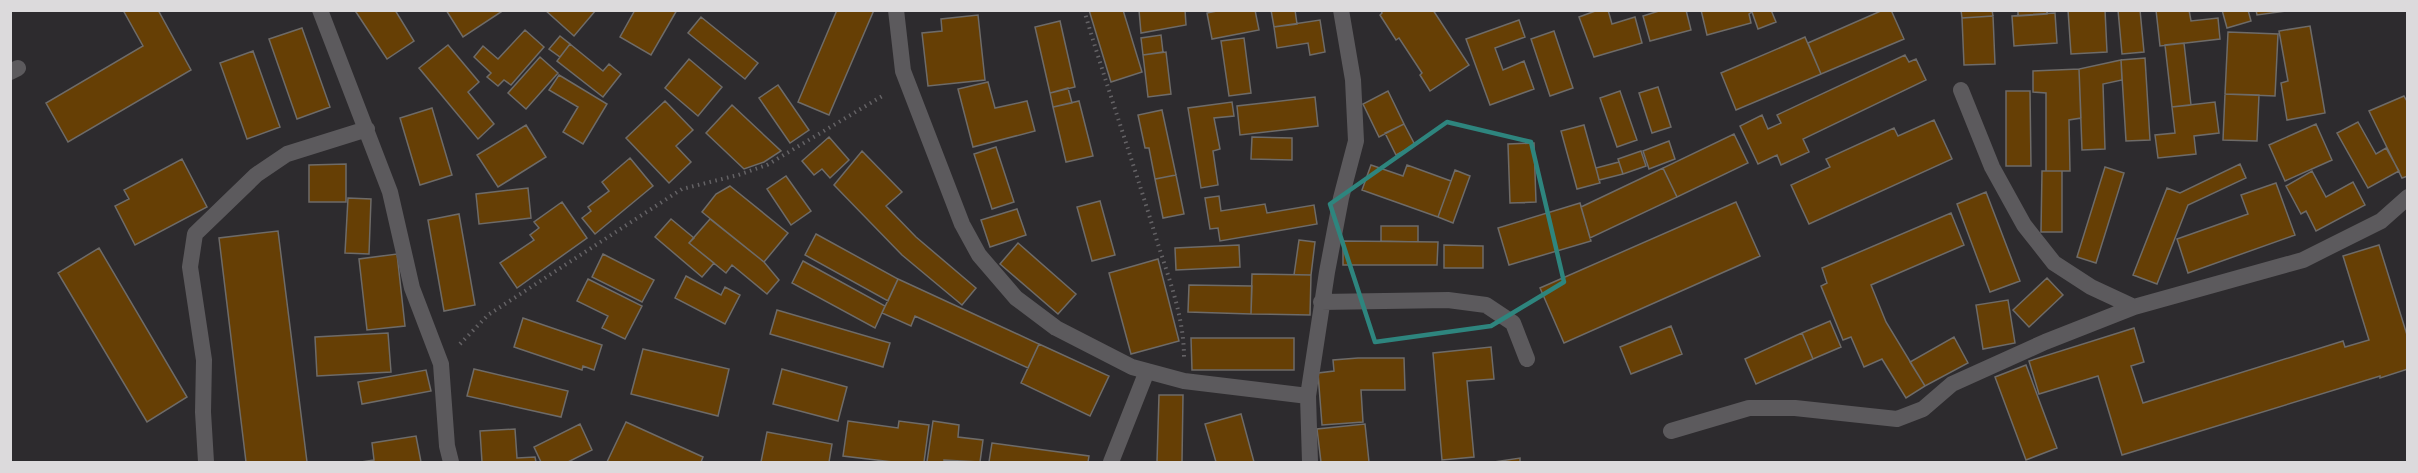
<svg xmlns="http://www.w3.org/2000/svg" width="2418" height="473" font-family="'Source Sans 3',sans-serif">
<rect width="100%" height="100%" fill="#2d2b2e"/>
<path fill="#663f05" stroke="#6e6b68" stroke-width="1.5" d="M123,10H158L191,70L68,142L46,103L143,46Z
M358,10H395L414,41L387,59L356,12Z
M446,10H504L463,37Z
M545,10H596L574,36Z
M635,10H677L651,55L620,37Z
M837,10H874L829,115L798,102Z
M1089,10H1123L1142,72L1111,82Z
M1139,10H1185L1186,25L1141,33Z
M1222,10H1255L1259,30L1212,39L1207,13Z
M1271,10H1295L1297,24L1274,27Z
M1381,10H1433L1469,65L1430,91L1420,75L1422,73L1399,38L1396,40L1380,15L1382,13Z
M1598,10H1608L1612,24L1635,17L1642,43L1594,57L1579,17Z
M1662,10H1686L1691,30L1650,41L1643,16Z
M1701,10H1771L1776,22L1758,29L1752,12L1749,14L1751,23L1707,35Z
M1883,10H1891L1904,39L1821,74L1808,43Z
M1961,10H1992L1993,16L1962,18Z
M2018,10H2047V14L2018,16Z
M2068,10H2105L2107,52L2071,54Z
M2118,10H2140L2144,52L2122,54Z
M2156,10H2189L2191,21L2218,18L2220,39L2160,46Z
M2222,10H2248L2251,21L2227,28Z
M2256,10H2293L2257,15Z
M2055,13L2057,43L2014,46L2012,16Z
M978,15L985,80L928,86L922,33L942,31L941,19Z
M1993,16L1995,64L1964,65L1962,18Z
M701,17L758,63L745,79L688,33Z
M1320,20L1325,52L1310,55L1308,43L1277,48L1274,27Z
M1519,20L1525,37L1495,48L1503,70L1524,61L1534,89L1490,105L1466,39Z
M1060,21L1075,87L1050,93L1035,27Z
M2310,26L2325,113L2287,120L2281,83L2288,81L2279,31Z
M302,28L330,107L297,119L269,39Z
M525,30L544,47L511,85L504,80L498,86L487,77L491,73L474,57L483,46L498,59Z
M1554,31L1573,88L1550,96L1531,39Z
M2228,32L2278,34L2275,96L2225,94Z
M1161,35L1163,52L1143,55L1141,38Z
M560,36L570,44L560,57L549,49Z
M1805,37L1821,74L1736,110L1721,73Z
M1244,38L1251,93L1229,96L1221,41Z
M2184,43L2191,105L2172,107L2165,45Z
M570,44L603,71L609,64L621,74L603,97L557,61Z
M448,45L479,82L468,92L494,124L478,139L419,68Z
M253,51L280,127L247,139L220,63Z
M1166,52L1171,94L1148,97L1143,55Z
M1905,55L1909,62L1916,59L1926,80L1803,139L1809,152L1781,165L1777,155L1758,164L1740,126L1762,115L1768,129L1781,123L1777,115Z
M540,57L558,73L526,109L508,93Z
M2145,58L2150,140L2126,141L2121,60Z
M689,59L722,87L698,116L665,88Z
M2121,60L2122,80L2103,84L2105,149L2082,150L2079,69Z
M2079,69L2081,118L2069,120L2070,171H2046V93L2033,92V71Z
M559,75L607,104L583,144L563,132L578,107L549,90Z
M988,82L995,108L1027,101L1035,131L973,147L958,89Z
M778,85L809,130L790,143L759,98Z
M1658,87L1671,127L1652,133L1639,93Z
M1068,88L1072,103L1053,107L1050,93Z
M1388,91L1404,124L1379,137L1363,104Z
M1620,91L1637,140L1617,147L1600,98Z
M2006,91H2030L2031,166H2006Z
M2225,94L2259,95L2257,141L2223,140Z
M2404,96L2408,103V176L2402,178L2369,111Z
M1315,97L1318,126L1240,135L1237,106Z
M665,101L693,130L676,146L691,162L669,183L626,138Z
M1079,101L1093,156L1066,162L1053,107Z
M1232,102L1234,116L1214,118L1220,149L1213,151L1218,185L1201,188L1188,108Z
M2215,102L2219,133L2194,136L2196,154L2158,158L2155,135L2175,133L2172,107Z
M732,105L781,151L764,162L744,169L706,133Z
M432,108L452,175L420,185L400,118Z
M1162,110L1176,175L1155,179L1149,148H1145L1138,115Z
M1934,120L1952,159L1809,224L1791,185L1830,167L1826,159L1894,128L1898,136Z
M2358,122L2376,154L2386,148L2399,171L2368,188L2337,133Z
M1404,124L1415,145L1396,155L1385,133Z
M2316,124L2332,160L2285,181L2269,145Z
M526,125L546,157L498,187L477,155Z
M1584,125L1600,183L1577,189L1561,131Z
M1734,134L1748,163L1677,197L1663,168Z
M829,137L849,160L830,178L822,169L814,175L802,161Z
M1252,137L1292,138V160L1251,159Z
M1669,141L1675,159L1649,169L1643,151Z
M1534,143L1536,202L1510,203L1508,144Z
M996,147L1014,202L992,209L974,154Z
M862,151L902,192L886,206L916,237L976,288L962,305L902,255L834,185Z
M1641,151L1646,166L1623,174L1618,159Z
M630,158L653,186L595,234L582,218L591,211L588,207L609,191L602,182Z
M182,159L207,207L135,245L115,206L129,199L124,190Z
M1619,162L1623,174L1599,180L1596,168Z
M346,164V202H309V165Z
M2240,164L2246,178L2188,205L2157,284L2133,275L2167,188L2180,193Z
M1371,165L1403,176L1407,165L1451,181L1438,217L1362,190Z
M2105,167L2124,173L2096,263L2077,257Z
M1663,168L1677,197L1590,238L1581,207Z
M1455,170L1470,176L1453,223L1438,217Z
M2042,171H2062V232H2041Z
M2312,171L2326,197L2353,182L2365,205L2316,231L2306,211L2301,214L2286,186Z
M1176,175L1184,214L1163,218L1155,179Z
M786,176L811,211L791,225L767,189Z
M2276,183L2295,235L2188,273L2177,239L2248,214L2241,195Z
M730,186L788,233L764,262L702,212L716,194Z
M528,188L531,218L479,224L476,194Z
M1986,192L2020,281L1990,292L1957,204Z
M1219,196L1221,211L1265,204L1267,213L1314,205L1317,224L1220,241L1218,228L1210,229L1205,198Z
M348,198L371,199L369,254L345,253Z
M1100,201L1115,255L1092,261L1077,207Z
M562,202L587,238L517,288L500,263L534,240L530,235L539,228L534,222Z
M1736,202L1760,256L1564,343L1540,288Z
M1580,203L1591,241L1509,265L1498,228Z
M1017,209L1026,235L990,247L981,220Z
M1951,213L1964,245L1871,285L1886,322L1925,386L1906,398L1882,359L1864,367L1851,337L1843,340L1821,286L1827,283L1822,268Z
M459,214L475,305L444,311L428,220Z
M671,219L694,238L689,243L714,263L702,277L655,237Z
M710,219L764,262L779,280L767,294L732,265L726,273L689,243Z
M1381,226H1418V242L1381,241Z
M278,231L307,462H246L219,238Z
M816,234L898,279L888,301L805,255Z
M1299,240L1315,242L1311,275H1294Z
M1343,241L1438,242L1437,265H1343Z
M1018,243L1076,294L1058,314L1000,264Z
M1239,245L1240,267L1176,270L1175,248Z
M1444,245L1483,246V268H1444Z
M2379,245L2408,338V369L2380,378V376L2122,455L2098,376L2039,394L2029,361L2134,328L2144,362L2131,366L2143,403L2343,341L2345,347L2369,340L2343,256Z
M99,248L187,397L147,422L58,273Z
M397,254L405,326L367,330L359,259Z
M603,254L654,280L642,302L592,277Z
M1158,259L1179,341L1131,354L1109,273Z
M803,261L885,306L875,328L792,283Z
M1252,274L1311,275L1310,315L1251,314Z
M686,276L721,295L725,287L740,295L725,324L675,298Z
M2047,278L2063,295L2029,327L2013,310Z
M588,279L642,306L625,339L602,328L608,316L577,301Z
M898,279L1039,344L1028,368L915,316L911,326L882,313Z
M1189,285L1252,286L1251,314L1188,312Z
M2008,300L2015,343L1983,349L1976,305Z
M777,310L890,343L883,367L770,334Z
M523,318L602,345L594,370L583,366L582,370L514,347Z
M1830,321L1841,347L1813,359L1802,333Z
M1671,326L1682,354L1631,374L1620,347Z
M388,333L391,372L317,376L315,337Z
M1802,333L1813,359L1756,384L1745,359Z
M1954,337L1968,363L1925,386L1910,362Z
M1191,338H1294V370H1192Z
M1039,344L1109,376L1090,416L1021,383Z
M1491,347L1494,379L1467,381L1474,457L1442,460L1433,353Z
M643,349L729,369L718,416L631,394Z
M1358,358H1404L1405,390H1361L1363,422L1322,425L1318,373L1334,371L1333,360Z
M2026,365L2057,448L2026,460L1995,377Z
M474,369L568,391L561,417L467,396Z
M782,369L847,387L838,421L773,404Z
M426,370L431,391L362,404L358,382Z
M1159,395H1183L1182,462H1157Z
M1241,414L1254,462H1216L1205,424Z
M848,421L898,428L899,421L929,425L924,462H893L843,456Z
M933,421L959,425L958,437L983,440L980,462L944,460V462H927Z
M626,422L703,457L701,462H607Z
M580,424L592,450L568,462H541L534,447Z
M1365,424L1369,462H1321L1317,429Z
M515,429L517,458L535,457L536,462H482L480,431Z
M767,432L832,444L829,462H761Z
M416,436L421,462H361L374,460L372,443Z
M992,443L1089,456L1088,462H989Z
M1520,458V462H1494Z"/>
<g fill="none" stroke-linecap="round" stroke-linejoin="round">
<path stroke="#646265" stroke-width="4" stroke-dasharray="1.5 4.5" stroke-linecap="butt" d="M1084,10C1107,88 1134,164 1157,241C1169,279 1184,317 1184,357
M460,344L488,315L682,189L738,175L767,165L884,95"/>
<path stroke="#5c5a5d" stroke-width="16" d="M320,10L390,192L412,288L441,364L447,446L451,462
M896,10L903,71L962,224L979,255L1016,298L1056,328L1132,367L1184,381L1308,396
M10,72L18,68
M1961,90L1992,167L2024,225L2054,263L2091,287L2134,307L2303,260L2381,221L2408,197
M1321,302L1448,300L1486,305L1513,323L1527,359
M1671,431L1749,408H1795L1897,419L1923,409L1952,384L2045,342L2134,307
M206,462L203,412L204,360L190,267L195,234L256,175L287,154L367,129
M1111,462L1147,371
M1310,462L1308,396L1327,272L1341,198L1356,141L1353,80L1341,10"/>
</g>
<path fill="none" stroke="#2e857e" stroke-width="4.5" stroke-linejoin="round" d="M1447,122L1531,142L1564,282L1491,326L1375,342L1330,204Z"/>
<rect width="2418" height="473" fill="none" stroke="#dcdadc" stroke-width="24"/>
</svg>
